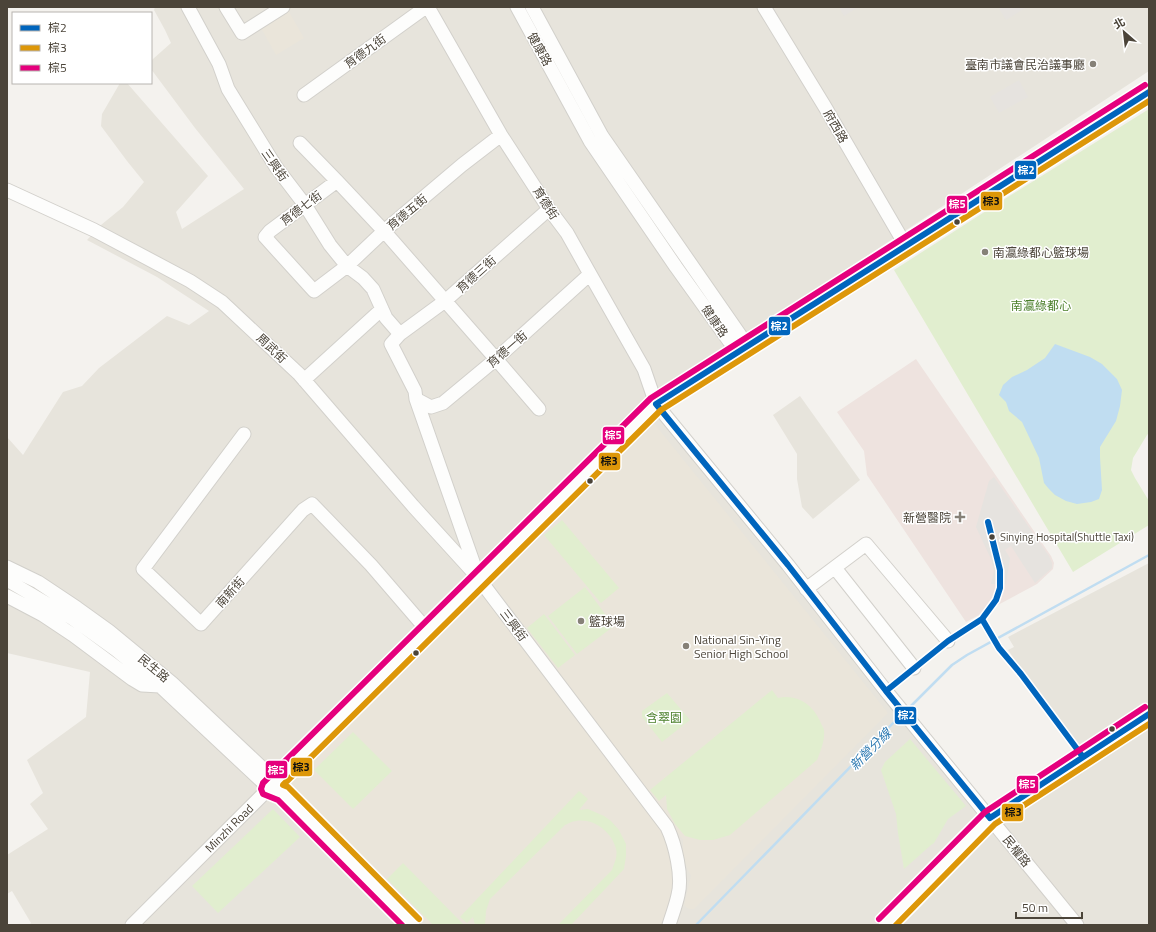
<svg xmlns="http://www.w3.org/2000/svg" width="1156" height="932" font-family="'Titillium Web','Noto Sans TC',sans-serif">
<rect width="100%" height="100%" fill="#f4f2ee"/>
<path fill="#e7e4dc" d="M155,7H1149V71L656,394L986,819L1078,757L1043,697H1041L1008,650L1014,647L1008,637L1149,563V925H29L31,923L12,891L7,894V855L48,829L30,804L43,793L27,760L86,717L90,672L7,653V437L23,455L63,392L82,386L99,368L167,316L189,325L209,311L157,277L87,240L101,225L123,207L144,182L127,161L101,126L102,114L120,83H127L208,176L176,212L182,229L244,189L195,128L151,69V62L153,59L171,43L165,30L154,10Z
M800,396L860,480L813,519L802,507L797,479V454L773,415Z"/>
<path fill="#eae5da" d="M288,10L304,38L276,55L261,28Z
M652,421L888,713L694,909H690L687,908L684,905L691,876L683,859V840L488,578Z
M479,591L669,840L682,883L661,925H428L287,783Z"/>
<path fill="#eee3df" d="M916,359L1051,556L1054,563L1053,569L1037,584L966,622L867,475L864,451L837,412Z"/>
<path fill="#e1eecf" d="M1149,109V433L1147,435L1133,458L1131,470L1135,478L1149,501V525L1073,572L894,270L1011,195Z
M562,520L619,588L601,603L544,535Z
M585,587L614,626L577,654L548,616Z
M544,614L575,655L558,668L527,628Z
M772,690L778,698C797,694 812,704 820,721C821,724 823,727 824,730C825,740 821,750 817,760L730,835L713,840H700L685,836L675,824L667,809L666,795L659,801L650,790Z
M667,693L690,720L662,742L642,717V711Z
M353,732L392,771L353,809L314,770Z
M910,739L966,806L948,819L934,843L931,845L904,869L898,833L896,814L881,770L885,762Z
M579,791L588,799L579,810L588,809L604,816L611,821L619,830L626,844V856L624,869L571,925H558L612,870C614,864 618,856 616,849C612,832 594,818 576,821C572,821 568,824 565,825L490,899L486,911L485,925H475L473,917L467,923L460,917Z
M273,809L300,837L218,913L192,886Z
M403,863L464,925H433L387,879Z"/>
<path fill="#e6e3df" d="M839,7H858L844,16Z
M998,7H1027L1006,20Z
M1019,80L1028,97L999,113L990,97Z
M994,477L1049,556L1052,563V568L1035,583L1011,546L1005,550L1010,558L1006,584H991L994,571L991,559L976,527L989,481Z"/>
<path fill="#c0ddf1" d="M1055,344L1090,357L1102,364L1117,379L1122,390L1120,406L1116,421L1100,447V457L1102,490L1099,499L1091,502L1077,504L1066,501L1055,495L1049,489L1044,483L1039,458L1022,422L1009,411L1006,402L999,395L1003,385L1012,377L1027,370L1045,358Z"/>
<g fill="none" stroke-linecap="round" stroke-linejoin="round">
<path stroke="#c0ddf1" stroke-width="2.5" d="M907,710L952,665L967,655L1149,555
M696,925L900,716"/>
<defs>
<path id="minor" d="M188,7L219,64L228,89L276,167L305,205L330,245L347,266L363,278L373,289L386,318L400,334L391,344L415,391L416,399L479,579L667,827C675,844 683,876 678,895C676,905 672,915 669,925
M226,7L242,33L283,7
M428,7L501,135L549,209L567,233L590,274L644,369L656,404L788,565L886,691L1077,925
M517,7L590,141L676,267L729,341L741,350
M532,7L602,136L740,335L741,350
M764,7L825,107L906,246
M304,95L426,7
M300,143L337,181L384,231L496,359L539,409
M337,181L270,231L265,237L314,291L347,266L384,231L462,165L501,135
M7,190L94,230L190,281L222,302L299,374L413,506L474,573
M400,334L445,301L549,209
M304,380L382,309
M416,399L431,407L443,403L496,359L590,274
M244,434L143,569L201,624L303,510L312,504L371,565L427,630
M7,567L38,582L77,608L109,631L172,683L276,781L282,793L413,925
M835,568L914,668
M7,580L73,619L116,650L160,686L269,788L276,791
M806,589L866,544L948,641
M7,596L43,615L73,635L132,679L142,685L160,686
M132,925L479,579L656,404L1149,92
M885,925L990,818L1149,714"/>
</defs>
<use href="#minor" stroke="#d2d0cb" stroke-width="15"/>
<use href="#minor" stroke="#fdfdfc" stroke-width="13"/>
<defs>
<path id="bus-1" d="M656,404L1149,92
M656,404L788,565L886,691L990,818
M982,619L999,648L1021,674L1083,757
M886,691L948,641L982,619L996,600L1000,588V570L988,522
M990,818L1149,714"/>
<path id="bus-2" d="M419,919L288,787L283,785L661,410L1149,101
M896,925L995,824L1149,724"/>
<path id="bus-3" d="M879,919L985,812L1145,707
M402,925L278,800L263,794L261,789L263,783L651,398L1145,85"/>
</defs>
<use href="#bus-1" stroke="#fff" stroke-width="9"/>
<use href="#bus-2" stroke="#fff" stroke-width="9"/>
<use href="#bus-3" stroke="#fff" stroke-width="9"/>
<use href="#bus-1" stroke="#0065bd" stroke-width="6"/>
<use href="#bus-2" stroke="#dd9709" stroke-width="6"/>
<use href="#bus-3" stroke="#e5007d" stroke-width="6"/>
</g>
<g fill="#868178" stroke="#fff" stroke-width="1.5">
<circle cx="1093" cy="64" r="4"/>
<circle cx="985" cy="252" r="4"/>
<path d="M958 511h4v4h4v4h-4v4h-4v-4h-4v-4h4z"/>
<circle cx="581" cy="621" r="4"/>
<circle cx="686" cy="646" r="4"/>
</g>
<g fill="#4b4439" stroke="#fff" stroke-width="1.5">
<circle cx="957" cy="222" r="3.5"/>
<circle cx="590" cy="481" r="3.5"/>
<circle cx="992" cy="537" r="3.5"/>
<circle cx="416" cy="653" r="3.5"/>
<circle cx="1112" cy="729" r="3.5"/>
</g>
<g text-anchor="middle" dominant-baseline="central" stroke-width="3" stroke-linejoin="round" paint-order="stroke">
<g font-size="11" fill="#4b4439" stroke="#fff" text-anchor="start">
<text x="1000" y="537">Sinying Hospital(Shuttle Taxi)</text>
</g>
<g font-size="12" fill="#4b4439" stroke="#fff">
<text transform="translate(540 49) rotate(61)">健康路</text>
<text transform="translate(365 51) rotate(-36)">育德九街</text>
<text transform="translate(836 126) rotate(60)">府西路</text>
<text transform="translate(275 165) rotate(55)">三興街</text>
<text transform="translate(546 203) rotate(57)">育德街</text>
<text transform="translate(301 208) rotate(-37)">育德七街</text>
<text transform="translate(407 212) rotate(-40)">育德五街</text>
<text transform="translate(476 274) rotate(-42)">育德三街</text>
<text transform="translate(715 321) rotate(55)">健康路</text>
<text transform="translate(272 348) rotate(43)">周武街</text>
<text transform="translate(507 349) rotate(-41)">育德一街</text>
<text transform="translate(230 592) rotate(-48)">南新街</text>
<text transform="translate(514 625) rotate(53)">三興街</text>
<text transform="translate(154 668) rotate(40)">民生路</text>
<text transform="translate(229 828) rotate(-45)">Minzhi Road</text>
<text transform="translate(1017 851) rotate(51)">民權路</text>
</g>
<g font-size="12" fill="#4b4439" stroke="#fff" text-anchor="start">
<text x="1085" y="64" text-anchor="end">臺南市議會民治議事廳</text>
<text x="993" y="252">南瀛綠都心籃球場</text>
<text x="951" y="517" text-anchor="end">新營醫院</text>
<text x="589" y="621">籃球場</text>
<text x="694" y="639">National Sin-Ying<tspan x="694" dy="14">Senior High School</tspan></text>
</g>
<g font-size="12" fill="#4a7f2a" stroke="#fff">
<text x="1041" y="305">南瀛綠都心</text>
<text x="664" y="717">含翠園</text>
</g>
<g font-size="13" font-style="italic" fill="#2e7ab2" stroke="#fff">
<text transform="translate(870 749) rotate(-45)">新營分線</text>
</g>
</g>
<g stroke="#fff" stroke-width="1.5">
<rect x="1014" y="160" width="23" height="20" rx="4" fill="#0065bd"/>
<rect x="980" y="191" width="23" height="20" rx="4" fill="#dd9709"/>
<rect x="946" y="195" width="22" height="19" rx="4" fill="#e5007d"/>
<rect x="768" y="316" width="23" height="20" rx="4" fill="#0065bd"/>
<rect x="602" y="426" width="23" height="19" rx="4" fill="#e5007d"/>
<rect x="598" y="452" width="23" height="19" rx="4" fill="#dd9709"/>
<rect x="894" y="706" width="23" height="19" rx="4" fill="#0065bd"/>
<rect x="290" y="757" width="23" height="20" rx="4" fill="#dd9709"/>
<rect x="265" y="760" width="23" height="19" rx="4" fill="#e5007d"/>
<rect x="1016" y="775" width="23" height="19" rx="4" fill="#e5007d"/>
<rect x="1001" y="803" width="23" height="19" rx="4" fill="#dd9709"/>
</g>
<g font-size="11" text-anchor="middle" font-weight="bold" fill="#fff">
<text x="1026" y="174">棕2</text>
<text x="957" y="208">棕5</text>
<text x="779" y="330">棕2</text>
<text x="613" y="439">棕5</text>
<text x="906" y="719">棕2</text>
<text x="276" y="774">棕5</text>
<text x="1027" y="788">棕5</text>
</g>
<g font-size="11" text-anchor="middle" font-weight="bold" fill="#111">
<text x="991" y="205">棕3</text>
<text x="609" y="465">棕3</text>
<text x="301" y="771">棕3</text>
<text x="1013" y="816">棕3</text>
</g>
<rect width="1156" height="932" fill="none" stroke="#4b4439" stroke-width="16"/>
<rect x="12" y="12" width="140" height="72" fill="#ffffff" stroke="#b7b4b0"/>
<rect x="20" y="25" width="20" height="6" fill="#0065bd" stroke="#b7b4b0"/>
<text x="48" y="32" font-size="12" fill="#4b4439">棕2</text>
<rect x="20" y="45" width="20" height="6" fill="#dd9709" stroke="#b7b4b0"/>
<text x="48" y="52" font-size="12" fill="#4b4439">棕3</text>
<rect x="20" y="65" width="20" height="6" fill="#e5007d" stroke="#b7b4b0"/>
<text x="48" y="72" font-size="12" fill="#4b4439">棕5</text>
<g transform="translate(1124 32) rotate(332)" stroke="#ffffff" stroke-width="3" paint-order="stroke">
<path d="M0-3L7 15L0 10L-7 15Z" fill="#4b4439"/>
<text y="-6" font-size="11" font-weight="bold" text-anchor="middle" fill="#4b4439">北</text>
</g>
<path d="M1016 912v6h66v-6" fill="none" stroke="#4b4439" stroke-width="2"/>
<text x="1022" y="912" font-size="12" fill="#4b4439" stroke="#ffffff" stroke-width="3" paint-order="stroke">50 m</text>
</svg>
